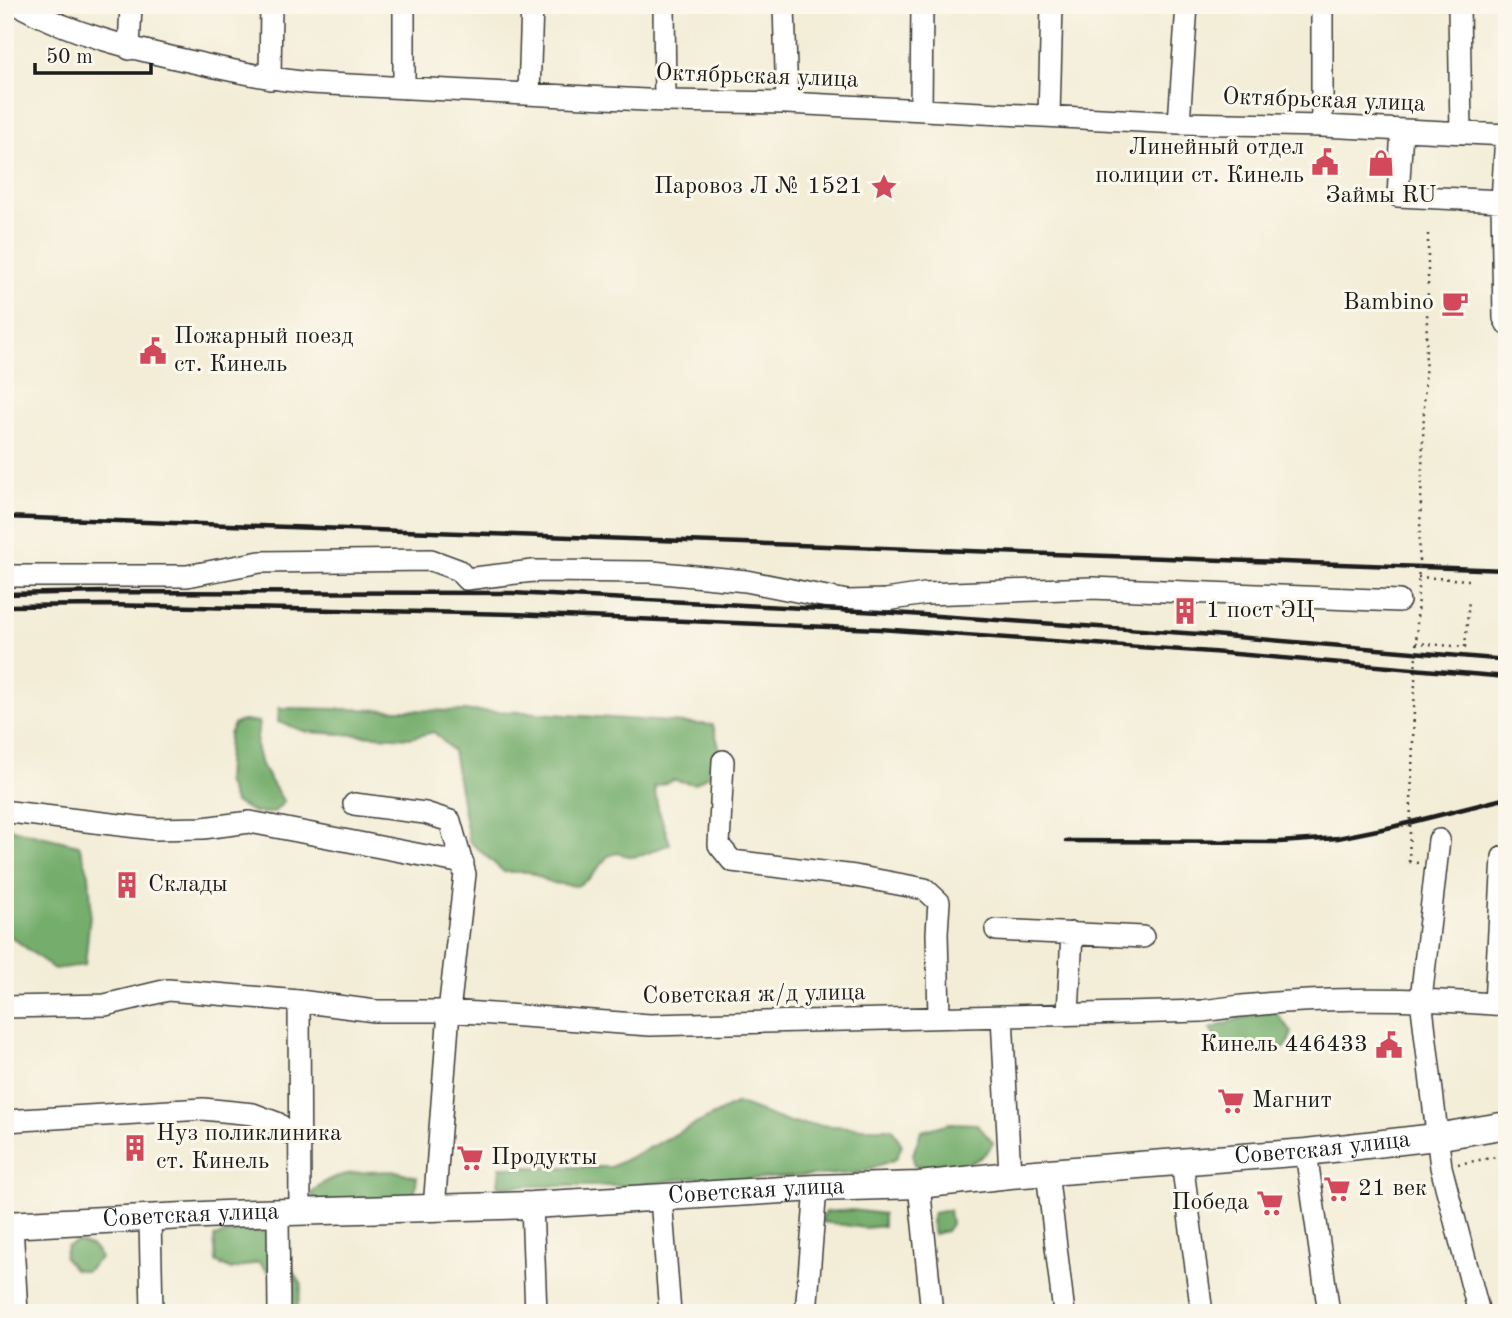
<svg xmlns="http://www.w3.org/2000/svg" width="1512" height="1318" font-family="'Old Standard TT',serif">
<rect width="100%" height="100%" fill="#fbf7ec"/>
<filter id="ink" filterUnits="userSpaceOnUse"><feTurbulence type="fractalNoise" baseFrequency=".0143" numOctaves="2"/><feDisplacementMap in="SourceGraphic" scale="14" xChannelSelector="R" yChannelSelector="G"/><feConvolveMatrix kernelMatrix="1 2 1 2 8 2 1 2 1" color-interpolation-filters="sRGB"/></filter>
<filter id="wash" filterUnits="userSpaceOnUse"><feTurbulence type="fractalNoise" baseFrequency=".00686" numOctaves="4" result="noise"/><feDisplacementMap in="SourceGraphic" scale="28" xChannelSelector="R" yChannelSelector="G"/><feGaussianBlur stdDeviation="1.57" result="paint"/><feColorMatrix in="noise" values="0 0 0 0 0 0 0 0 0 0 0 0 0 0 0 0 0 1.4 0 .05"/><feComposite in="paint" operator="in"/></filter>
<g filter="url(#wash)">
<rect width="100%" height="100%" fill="#f3edd7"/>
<path fill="#74ad6c" stroke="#486444" stroke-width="2" d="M279,708L523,712L713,725L723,761L713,772L695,784L674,780L654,787L658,808L670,844L643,855L632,857L617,853L608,856L590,878L577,886L552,883L529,872H504L469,841L453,751L434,732L410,738L307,732L278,722Z
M243,721L259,722L256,746L261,765L284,802L273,813H255L234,802L226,781L229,734L234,724Z
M5,820L12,829L79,845L89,874L91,904L85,965L54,969L5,932Z
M1275,1011L1292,1033L1286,1047C1272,1050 1234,1058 1222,1048C1217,1044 1214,1035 1210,1029L1242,1018Z
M737,1103L790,1123L863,1128H892L902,1145L896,1159L858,1173L714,1181L696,1177L634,1186H498L500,1167H611Z
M950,1123L977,1124L993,1143C978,1171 942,1169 914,1165L913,1154L921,1131Z
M396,1171L417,1177L415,1192L387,1204L318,1202L311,1195C327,1169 369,1172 396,1171Z
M853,1210L883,1214V1226L865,1228L821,1222L825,1212Z
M949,1210L951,1224L946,1231L934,1234L931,1222L933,1213Z
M238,1231L264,1232L281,1252L302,1285L296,1313H274L272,1276L259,1262L231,1270L216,1262L214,1237Z
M77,1242C88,1243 96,1247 100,1258L87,1271L74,1269L64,1257L67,1246Z"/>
</g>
<g filter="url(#ink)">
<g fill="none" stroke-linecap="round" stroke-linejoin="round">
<defs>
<path id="minor" d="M18,5C72,34 133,49 193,62C232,71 270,79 310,83L665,101L787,103L1179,123L1322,126L1507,135
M664,5L665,101
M784,5L787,103
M1322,5V126
M1459,5L1461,133
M129,49L131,5
M270,79L271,5
M404,88V5
M529,94L532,5
M921,109L922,5
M1049,115L1052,5
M1179,123L1187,5
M1402,130L1398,196L1502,201L1506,135
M1502,201L1504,318L1507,324
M5,576H187L260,562L431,560L458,570L466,579L533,571L652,572L746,581L847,601L886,600L925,594L1092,588L1399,601
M723,761L719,845L732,861L855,876L925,889L939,902L937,933L939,1017
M354,804L425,813L450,821L465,874L449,1011L434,1209
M10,812L154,829L203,828L250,822L463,863
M1439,840L1421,999L1441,1167L1479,1313
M996,930L1143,937
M299,1001L300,1213
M1495,1004L1503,857H1507
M5,1007L105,1005L168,990L299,1001L375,1011H449L650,1025L1202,1011C1305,996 1403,997 1507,1005
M1068,1014L1072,933
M1002,1016L1010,1175
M5,1121L203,1109L253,1114L277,1123L299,1140
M1306,1152L1329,1313
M1182,1162L1202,1313
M1047,1172L1064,1313
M919,1185L932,1313
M661,1198L670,1313
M532,1205L536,1313
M278,1214L279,1313
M150,1219L152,1313
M12,1225L17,1313
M806,1313L816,1188"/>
<g id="major">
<path id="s1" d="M5,1225L224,1214L532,1205L816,1188L919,1185L1010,1175L1306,1152L1436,1137L1507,1125"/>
</g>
</defs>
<use href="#minor" stroke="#3c3b38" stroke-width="24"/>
<use href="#major" stroke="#3c3b38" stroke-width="29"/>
<path stroke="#3c3b38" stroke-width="2.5" stroke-dasharray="2 5" stroke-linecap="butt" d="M1428,234V289
M1418,577L1469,580
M1416,643L1465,647L1469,599
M1409,862L1419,863
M1458,1164L1507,1155"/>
<use href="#minor" stroke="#fff" stroke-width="21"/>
<use href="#major" stroke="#fff" stroke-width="26"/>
<path stroke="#1c1c1c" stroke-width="4.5" d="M5,517L1507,570
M5,594L105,592L512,593L880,612L1213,635L1507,660
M5,606L106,605L513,614L879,629L1212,652L1507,677
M1066,841L1280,842L1338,838L1392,827L1507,798"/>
<path stroke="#3c3b38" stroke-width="2.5" stroke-dasharray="2 5" stroke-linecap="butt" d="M1409,862L1428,289"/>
</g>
</g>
<defs>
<symbol id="civic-bare" viewBox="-9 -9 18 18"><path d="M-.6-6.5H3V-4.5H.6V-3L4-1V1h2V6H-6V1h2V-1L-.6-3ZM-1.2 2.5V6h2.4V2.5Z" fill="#d1495b" stroke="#fbf7ec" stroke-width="2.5" paint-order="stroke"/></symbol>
<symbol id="shop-bare" viewBox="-9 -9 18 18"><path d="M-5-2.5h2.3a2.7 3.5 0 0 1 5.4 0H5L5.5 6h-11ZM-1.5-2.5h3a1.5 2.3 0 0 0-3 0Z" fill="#d1495b" stroke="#fbf7ec" stroke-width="2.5" paint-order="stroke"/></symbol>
<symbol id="sight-bare" viewBox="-9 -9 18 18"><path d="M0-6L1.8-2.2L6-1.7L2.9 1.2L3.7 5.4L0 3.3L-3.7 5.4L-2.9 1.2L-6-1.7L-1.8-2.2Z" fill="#d1495b" stroke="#fbf7ec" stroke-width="2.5" paint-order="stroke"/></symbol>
<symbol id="cafe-bare" viewBox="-9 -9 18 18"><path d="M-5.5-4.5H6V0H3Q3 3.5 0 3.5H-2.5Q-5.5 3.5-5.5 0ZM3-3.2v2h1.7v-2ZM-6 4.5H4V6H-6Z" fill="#d1495b" stroke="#fbf7ec" stroke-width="2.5" paint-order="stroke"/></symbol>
<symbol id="building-bare" viewBox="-9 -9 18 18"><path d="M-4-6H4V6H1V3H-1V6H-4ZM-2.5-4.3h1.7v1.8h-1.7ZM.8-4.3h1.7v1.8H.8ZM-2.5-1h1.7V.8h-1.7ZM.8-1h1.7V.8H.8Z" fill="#d1495b" stroke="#fbf7ec" stroke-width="2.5" paint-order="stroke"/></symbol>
<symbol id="supermarket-bare" viewBox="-9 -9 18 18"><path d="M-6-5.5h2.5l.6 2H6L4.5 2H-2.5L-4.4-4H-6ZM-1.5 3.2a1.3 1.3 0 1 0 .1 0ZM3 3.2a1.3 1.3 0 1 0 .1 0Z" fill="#d1495b" stroke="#fbf7ec" stroke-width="2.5" paint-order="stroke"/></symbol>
</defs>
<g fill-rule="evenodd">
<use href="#civic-bare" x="1306" y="143" width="38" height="38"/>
<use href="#shop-bare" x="1362" y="144" width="38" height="38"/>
<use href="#sight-bare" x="865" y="168" width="38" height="38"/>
<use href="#cafe-bare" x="1436" y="284" width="38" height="38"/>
<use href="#civic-bare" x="134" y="332" width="38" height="38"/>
<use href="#building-bare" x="1166" y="592" width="38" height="38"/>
<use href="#building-bare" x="108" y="866" width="38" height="38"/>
<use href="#civic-bare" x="1370" y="1026" width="38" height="38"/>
<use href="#supermarket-bare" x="1212" y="1082" width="38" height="38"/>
<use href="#building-bare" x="116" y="1129" width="38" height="38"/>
<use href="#supermarket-bare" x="451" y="1139" width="38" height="38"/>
<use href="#supermarket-bare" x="1318" y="1170" width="38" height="38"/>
<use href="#supermarket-bare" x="1251" y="1184" width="38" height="38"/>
</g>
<g text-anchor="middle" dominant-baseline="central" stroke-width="6" stroke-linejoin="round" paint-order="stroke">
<g font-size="24" fill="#1c1c1c" stroke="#fbf7ec">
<text transform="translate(757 77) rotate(2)">Октябрьская улица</text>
<text transform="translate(1324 101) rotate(2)">Октябрьская улица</text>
<text transform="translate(754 995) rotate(-1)">Советская ж/д улица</text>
<text stroke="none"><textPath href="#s1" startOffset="1320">Советская улица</textPath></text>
<text stroke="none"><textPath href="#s1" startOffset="752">Советская улица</textPath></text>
<text stroke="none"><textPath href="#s1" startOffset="186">Советская улица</textPath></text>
</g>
<g font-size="24" fill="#1c1c1c" stroke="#fbf7ec" text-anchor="start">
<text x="1304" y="148" text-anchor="end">Линейный отдел<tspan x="1304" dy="28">полиции ст. Кинель</tspan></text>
<text x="863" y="187" text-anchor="end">Паровоз Л № 1521</text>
<text x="1381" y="196" text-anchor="middle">Займы RU</text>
<text x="1434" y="303" text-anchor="end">Bambino</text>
<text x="174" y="337">Пожарный поезд<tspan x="174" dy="28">ст. Кинель</tspan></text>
<text x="1206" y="611">1 пост ЭЦ</text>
<text x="148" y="885">Склады</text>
<text x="1368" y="1045" text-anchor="end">Кинель 446433</text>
<text x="1252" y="1101">Магнит</text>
<text x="156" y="1134">Нуз поликлиника<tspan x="156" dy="28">ст. Кинель</tspan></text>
<text x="491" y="1158">Продукты</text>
<text x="1358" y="1189">21 век</text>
<text x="1249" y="1203" text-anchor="end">Победа</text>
</g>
</g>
<rect width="1512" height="1318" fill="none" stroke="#fbf7ec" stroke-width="28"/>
<path d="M35 63v10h116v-10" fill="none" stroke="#1c1c1c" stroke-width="3.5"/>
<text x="46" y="63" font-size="21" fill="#1c1c1c" stroke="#fbf7ec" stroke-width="5" paint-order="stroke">50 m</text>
</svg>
